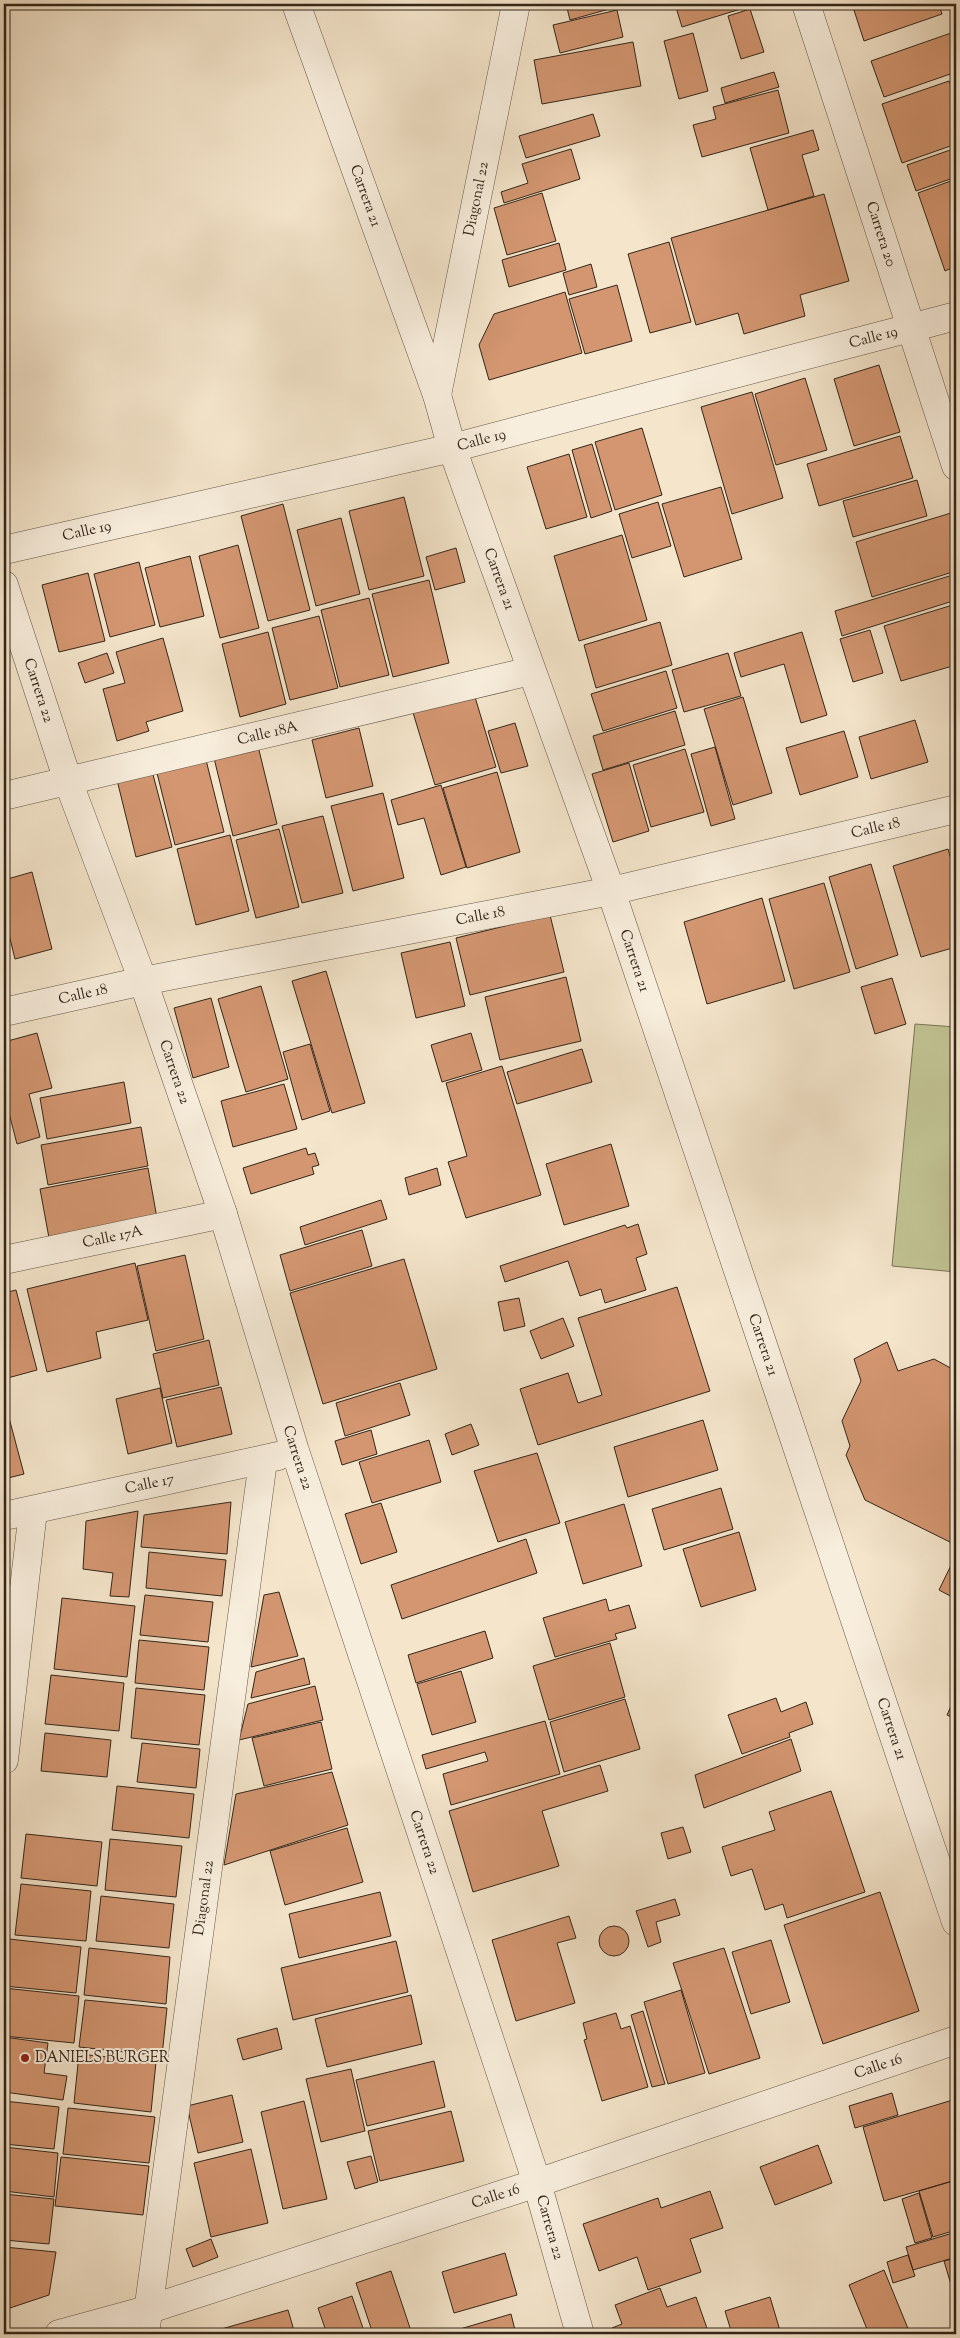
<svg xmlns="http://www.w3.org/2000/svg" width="960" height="2338" font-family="'Sorts Mill Goudy',serif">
<rect width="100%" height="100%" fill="#f4e5cb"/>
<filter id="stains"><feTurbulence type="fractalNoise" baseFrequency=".004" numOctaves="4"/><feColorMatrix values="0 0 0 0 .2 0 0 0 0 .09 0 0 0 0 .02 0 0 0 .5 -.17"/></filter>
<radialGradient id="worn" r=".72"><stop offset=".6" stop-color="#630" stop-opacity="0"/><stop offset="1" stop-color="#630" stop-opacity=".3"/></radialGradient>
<path fill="#c1c393" stroke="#7a7456" d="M915,1024L956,1027V1272L892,1266Z"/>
<path fill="#d39671" stroke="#33261a" d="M566,4H619L620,6L570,20Z
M675,4H743L744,8L682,27Z
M852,4H939L942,14L864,41Z
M750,9L764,52L741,59L728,16Z
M617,10L623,37L560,53L553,25Z
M693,33L708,91L679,99L664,41Z
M951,33L956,49V72L884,97L871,61Z
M633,42L641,86L542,104L534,60Z
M774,72L779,87L725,103L721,88Z
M949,81L956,98V144L902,163L882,104Z
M778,90L789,133L702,157L693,125L716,119L713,107Z
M593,114L600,136L526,158L519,136Z
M813,130L819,150L802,155L814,196L768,210L750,148Z
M956,148V177L916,191L907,165Z
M571,149L580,179L504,203L501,192L528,183L522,164Z
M956,179V266L945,271L918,193Z
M542,193L556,241L507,255L494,208Z
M824,194L849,281L800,295L805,316L744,334L738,313L696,325L671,238Z
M669,242L691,322L650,333L628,254Z
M559,243L566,270L509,287L502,260Z
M591,264L597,287L569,295L563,273Z
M617,285L632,341L585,354L569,299Z
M565,292L582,353L489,380L479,345L494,314Z
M879,365L900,432L854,446L834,379Z
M805,378L827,450L776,465L755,394Z
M752,392L783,498L732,514L701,407Z
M642,428L662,495L615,510L595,442Z
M900,436L913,478L819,506L807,464Z
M592,444L612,511L591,518L572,450Z
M569,454L587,517L546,529L527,467Z
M917,480L927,516L853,537L843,501Z
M721,487L742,559L684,577L662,504Z
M404,497L424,576L369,590L349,511Z
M658,502L671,546L632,558L619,514Z
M283,504L310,610L268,621L241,516Z
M951,513L956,530V571L872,597L856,542Z
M341,518L360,594L316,606L297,530Z
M622,535L647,620L579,641L554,556Z
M238,545L259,628L220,638L199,556Z
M456,548L465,582L435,590L426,557Z
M190,556L204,616L160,627L145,568Z
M139,562L155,625L110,637L94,574Z
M88,573L105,641L59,652L42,585Z
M956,574V600L842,636L835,611Z
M429,580L449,663L393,677L372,594Z
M369,598L389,675L340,687L321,610Z
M956,604V665L901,681L884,626Z
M319,616L338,688L290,700L272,628Z
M660,622L672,665L596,688L584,645Z
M870,630L883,673L853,682L840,639Z
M268,632L286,704L240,717L222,644Z
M802,632L827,715L801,723L784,664L741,677L734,653Z
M163,638L183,711L146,722L149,731L117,741L103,689L125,683L116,652Z
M107,653L114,673L85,683L78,663Z
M728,653L741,696L684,712L672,670Z
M666,671L677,708L603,731L591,694Z
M472,687L496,767L435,785L411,706Z
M743,697L772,793L733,805L704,709Z
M675,711L685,745L603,770L593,736Z
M915,720L928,762L871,779L859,737Z
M515,723L528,766L501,773L488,731Z
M359,728L373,786L326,798L312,740Z
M844,731L858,777L800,795L786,748Z
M258,746L277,824L233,836L214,758Z
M715,747L735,819L711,826L691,754Z
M685,749L704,812L651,827L633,765Z
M205,756L224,832L175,845L156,769Z
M629,763L649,831L613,842L592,774Z
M151,767L172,847L136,857L116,776Z
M497,772L520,852L467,868L443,788Z
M441,785L466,867L441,875L424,818L398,825L391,800Z
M383,793L404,878L353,891L331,806Z
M323,816L343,893L302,903L282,826Z
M279,829L299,907L256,918L236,840Z
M230,835L249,911L196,925L177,849Z
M956,847V871L950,849Z
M948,849L956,876V947L921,957L893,866Z
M871,864L898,955L856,969L829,877Z
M32,872L52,949L15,959L4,914V880Z
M824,883L850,972L794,989L769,899Z
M762,898L785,981L707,1004L684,922Z
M550,915L564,972L470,995L456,938Z
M4,939L8,956L4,957Z
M450,942L465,1006L416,1018L401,953Z
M326,971L365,1103L332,1113L292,981Z
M566,977L581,1041L500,1060L485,997Z
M892,978L906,1024L875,1034L861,987Z
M261,986L288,1079L246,1092L218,999Z
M211,998L229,1067L193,1078L174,1008Z
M37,1033L52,1088L29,1094L40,1137L17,1144L4,1094V1042Z
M471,1033L482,1070L442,1082L431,1045Z
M310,1044L330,1111L302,1120L283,1052Z
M582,1049L592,1082L517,1104L507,1072Z
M502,1066L541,1195L466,1218L448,1162L467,1156L446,1083Z
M124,1082L131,1123L47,1139L40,1098Z
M284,1084L297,1129L233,1147L221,1101Z
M141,1127L148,1166L48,1185L41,1145Z
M611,1144L629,1206L564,1225L546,1164Z
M306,1148L308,1155L315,1153L319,1165L312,1167L314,1174L251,1194L243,1168Z
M148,1168L157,1218L49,1238L40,1189Z
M437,1168L441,1185L409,1195L405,1178Z
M381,1200L387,1219L305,1245L300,1227Z
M638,1224L647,1254L636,1258L646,1290L605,1303L601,1289L580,1296L568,1261L505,1282L500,1266L625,1225L627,1228Z
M362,1230L372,1266L290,1291L280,1255Z
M185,1255L204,1339L156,1351L137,1266Z
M404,1259L437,1369L323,1404L290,1293Z
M135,1263L148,1320L96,1332L101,1358L47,1372L27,1289Z
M677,1287L710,1391L538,1445L520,1389L568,1373L578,1403L602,1395L578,1318Z
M16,1290L37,1370L4,1379V1293Z
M519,1298L525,1326L504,1331L498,1302Z
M563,1318L574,1346L541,1359L530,1331Z
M209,1340L219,1385L163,1398L153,1354Z
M887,1342L898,1371L934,1359L956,1371V1545L865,1500L846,1455L850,1446L842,1421L861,1381L854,1359Z
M400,1383L410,1415L345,1436L336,1403Z
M221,1387L232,1434L177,1447L166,1400Z
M160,1388L172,1443L128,1454L116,1399Z
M4,1399L24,1474L4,1479Z
M703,1420L718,1470L628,1497L614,1447Z
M471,1424L479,1445L452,1455L445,1434Z
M371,1430L377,1454L342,1465L335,1441Z
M429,1440L441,1482L372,1503L359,1462Z
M537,1453L560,1523L498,1542L474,1471Z
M721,1488L733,1529L664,1550L652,1509Z
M231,1502L227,1554L141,1547L144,1515Z
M381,1503L397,1552L361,1564L345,1514Z
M624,1504L642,1566L583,1584L565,1522Z
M138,1511L129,1597L110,1596L113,1573L83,1569L86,1521Z
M739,1532L756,1590L701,1607L683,1549Z
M526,1539L537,1573L402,1619L391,1585Z
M149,1552L226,1560L222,1596L146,1588Z
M956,1555V1599L939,1590Z
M279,1592L298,1656L251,1667L264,1595Z
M145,1595L213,1602L208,1642L140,1635Z
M62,1598L135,1606L127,1677L54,1669Z
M606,1599L609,1611L629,1605L636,1628L615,1634L617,1639L555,1657L543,1618Z
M485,1631L493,1658L416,1683L408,1655Z
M139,1640L209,1647L204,1690L135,1683Z
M610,1643L625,1697L549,1720L533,1666Z
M304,1658L310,1684L251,1698L256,1672Z
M461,1671L476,1722L432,1735L417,1684Z
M51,1675L124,1683L119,1731L45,1724Z
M315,1686L323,1720L239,1740L248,1704Z
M136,1688L205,1695L199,1745L131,1738Z
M956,1695V1719L947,1715Z
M776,1698L781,1712L806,1702L813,1724L789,1733L790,1737L742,1754L728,1715Z
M625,1699L640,1749L564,1772L550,1722Z
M545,1721L560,1774L451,1805L443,1774L488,1761L485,1752L426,1769L422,1755Z
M321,1722L332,1769L264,1786L252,1738Z
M45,1733L111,1740L107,1777L41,1771Z
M791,1739L801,1771L704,1808L695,1775Z
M142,1743L200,1749L196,1788L137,1782Z
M600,1765L608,1791L542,1811L559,1866L473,1892L449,1811Z
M332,1772L348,1825L224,1865L236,1794Z
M117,1786L194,1794L189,1838L112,1830Z
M831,1791L865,1892L787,1918L783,1904L765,1910L752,1869L731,1876L722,1847L775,1830L769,1812Z
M683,1827L691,1852L668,1859L661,1833Z
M347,1828L363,1882L285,1905L270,1851Z
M26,1834L102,1842L97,1886L21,1878Z
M110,1839L182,1846L176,1897L105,1890Z
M21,1884L91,1891L86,1941L15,1935Z
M380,1892L391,1936L299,1958L289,1914Z
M880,1892L919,2011L823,2044L784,1925Z
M101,1896L174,1904L169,1948L96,1941Z
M675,1899L680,1915L656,1922L661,1942L648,1947L636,1911Z
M569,1916L576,1938L557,1943L575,2003L516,2021L492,1940Z
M599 1941a15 15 0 1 1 30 0a15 15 0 1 1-30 0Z
M9,1939L81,1947L76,1993L4,1986Z
M771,1940L790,2002L751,2014L732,1952Z
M396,1941L408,1992L293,2020L281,1968Z
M89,1948L170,1957L166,2004L84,1995Z
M724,1948L760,2058L709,2074L673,1963Z
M4,1988L79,1996L74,2043L4,2036Z
M681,1990L705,2073L668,2084L644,2002Z
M411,1995L422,2044L327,2067L315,2019Z
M85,2000L167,2008L162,2056L79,2047Z
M643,2011L665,2084L652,2087L631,2015Z
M616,2013L621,2029L630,2026L648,2087L602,2101L584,2040L587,2039L583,2023Z
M277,2028L282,2049L243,2060L237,2039Z
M4,2037L48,2043L44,2073L67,2076L63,2100L4,2092Z
M79,2054L156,2062L151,2112L74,2103Z
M434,2061L445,2107L367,2126L356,2080Z
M351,2069L365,2131L321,2142L306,2079Z
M892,2093L898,2115L855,2128L849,2106Z
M232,2095L243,2142L198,2153L187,2106Z
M956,2099V2180L884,2201L863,2127Z
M4,2101L59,2107L54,2149L4,2144Z
M304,2101L327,2199L283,2209L261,2112Z
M68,2108L155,2117L149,2163L63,2154Z
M451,2111L464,2161L380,2181L368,2131Z
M818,2145L832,2183L775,2205L760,2167Z
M4,2147L58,2153L54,2197L4,2191Z
M251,2149L268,2223L211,2237L194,2163Z
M371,2156L378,2182L355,2189L347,2162Z
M61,2157L149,2166L143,2215L55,2206Z
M956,2180V2230L933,2237L919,2191Z
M710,2191L723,2228L690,2239L701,2272L648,2290L637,2257L599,2271L583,2224L658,2198L661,2208Z
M919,2193L932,2238L915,2243L902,2199Z
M4,2194L54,2199L49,2244L4,2240Z
M956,2232V2257L913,2270L906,2247Z
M211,2239L218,2257L193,2267L186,2249Z
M4,2247L56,2252L49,2295L4,2310Z
M505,2253L517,2295L454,2313L442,2272Z
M908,2255L915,2276L893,2283L887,2262Z
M956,2258V2298H955L944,2261Z
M884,2270L909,2331L902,2334H869L849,2285Z
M391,2271L412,2334H373L356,2283Z
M660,2288L667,2307L696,2297L709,2334H614L612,2328L622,2324L615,2305Z
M352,2296L365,2334H327L318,2308Z
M770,2297L781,2334H732L725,2311Z
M288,2310L295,2334H204Z
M511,2314L516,2334H443Z"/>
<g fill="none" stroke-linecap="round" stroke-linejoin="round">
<defs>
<g id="minor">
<path id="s1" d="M296,4L437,395L452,448L611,891L956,1922"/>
<path id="s2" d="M806,4L956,466"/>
<path id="s3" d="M437,395L516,4"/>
<path id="s4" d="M4,550L452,448L956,316"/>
<path id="s5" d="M4,585L68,781L143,981L223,1214L295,1451L537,2183L580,2334"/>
<path id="s6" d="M4,796L531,671"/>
<path id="s7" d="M4,1012L143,981L611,891L956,809"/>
<path id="s8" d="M4,1260L223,1214"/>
<path id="s9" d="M4,1516L278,1456"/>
<path d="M4,1760L33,1511"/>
<path id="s10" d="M59,2334L147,2310L537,2183L956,2040"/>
<path id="s11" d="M145,2334L263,1461"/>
</g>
</defs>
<use href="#minor" stroke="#635646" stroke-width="29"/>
<use href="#minor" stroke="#f8eedd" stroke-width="28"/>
</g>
<circle fill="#8f2418" stroke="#f8eedd" stroke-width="2" cx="25" cy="2058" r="5"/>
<g text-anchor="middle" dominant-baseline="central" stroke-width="4" stroke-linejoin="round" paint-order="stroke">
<g font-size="15" fill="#33261a" stroke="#f8eedd">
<text stroke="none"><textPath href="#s1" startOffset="204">Carrera 21</textPath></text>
<text stroke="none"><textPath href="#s3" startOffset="200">Diagonal 22</textPath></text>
<text stroke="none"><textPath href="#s2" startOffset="242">Carrera 20</textPath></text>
<text stroke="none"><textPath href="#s4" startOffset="895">Calle 19</textPath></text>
<text stroke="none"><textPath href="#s4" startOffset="490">Calle 19</textPath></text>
<text stroke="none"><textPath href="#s4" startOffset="85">Calle 19</textPath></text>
<text stroke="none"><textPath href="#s1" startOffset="610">Carrera 21</textPath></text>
<text stroke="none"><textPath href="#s5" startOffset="111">Carrera 22</textPath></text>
<text stroke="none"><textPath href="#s6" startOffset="271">Calle 18A</textPath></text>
<text stroke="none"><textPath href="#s7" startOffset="891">Calle 18</textPath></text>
<text stroke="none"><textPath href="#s7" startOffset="486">Calle 18</textPath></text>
<text stroke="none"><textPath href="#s1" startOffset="1015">Carrera 21</textPath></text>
<text stroke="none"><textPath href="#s7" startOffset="81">Calle 18</textPath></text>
<text stroke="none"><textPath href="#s5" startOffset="516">Carrera 22</textPath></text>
<text stroke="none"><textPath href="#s8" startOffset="111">Calle 17A</textPath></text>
<text stroke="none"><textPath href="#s1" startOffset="1420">Carrera 21</textPath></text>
<text stroke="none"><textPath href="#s5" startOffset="921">Carrera 22</textPath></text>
<text stroke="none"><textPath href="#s9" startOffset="149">Calle 17</textPath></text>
<text stroke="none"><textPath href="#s1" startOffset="1825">Carrera 21</textPath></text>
<text stroke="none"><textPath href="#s5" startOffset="1326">Carrera 22</textPath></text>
<text stroke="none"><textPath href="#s11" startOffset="440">Diagonal 22</textPath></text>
<text stroke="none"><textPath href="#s10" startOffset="862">Calle 16</textPath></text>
<text stroke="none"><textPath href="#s10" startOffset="458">Calle 16</textPath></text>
<text stroke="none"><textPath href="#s5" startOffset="1731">Carrera 22</textPath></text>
</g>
<g font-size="15" fill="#33261a" stroke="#f8eedd" text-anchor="start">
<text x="35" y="2058">DANIELS BURGER</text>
</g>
</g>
<rect width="960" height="2338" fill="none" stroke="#f4e5cb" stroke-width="20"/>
<rect x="5" y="5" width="950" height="2328" fill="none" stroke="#33261a" stroke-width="2.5"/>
<rect x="10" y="10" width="940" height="2318" fill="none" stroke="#33261a"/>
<rect width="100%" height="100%" filter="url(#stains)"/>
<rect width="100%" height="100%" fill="url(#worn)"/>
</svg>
